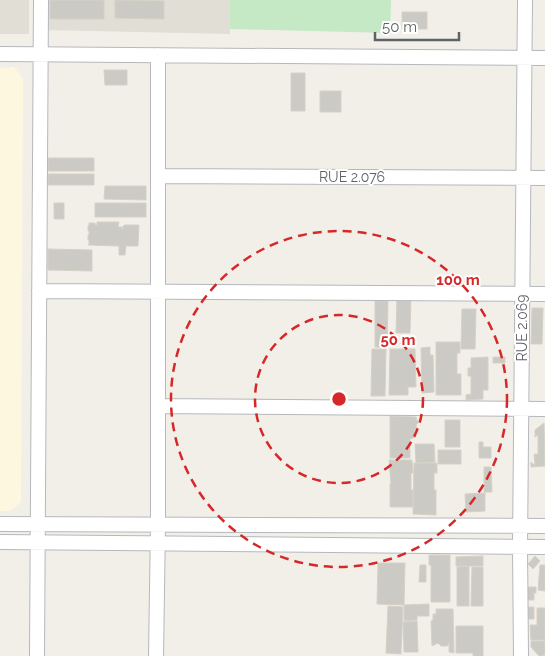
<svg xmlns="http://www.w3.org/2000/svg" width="545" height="656" font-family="Raleway,sans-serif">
<rect width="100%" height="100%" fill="#f1efe8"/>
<path fill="#fef7e0" d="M14,67L23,79L21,502L10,511H0V68Z"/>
<path fill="#e1ded6" d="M0,0H29V34H0Z
M45,0H230V34L45,30Z"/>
<path fill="#c5e8c5" d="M230,0H391L390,33L230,29Z"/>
<path fill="#cccac5" stroke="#d6d1c6" d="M50,0H104V19H50Z
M115,0L164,1V19L115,18Z
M402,12H427V29H402Z
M104,70H127V85H105Z
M291,73H305V111H291Z
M320,91H341V112H320Z
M48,158H94V171H48Z
M48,174H94V185H48Z
M105,186H146V200L104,199Z
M54,203H64V219H54Z
M95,203H146V217H95Z
M97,222H119L118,227H122V229H123V226L125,225H139L138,246H126L125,255H119V246L88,245L89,244V240H88V235H89V231H88V226H89V223H95V225H97Z
M48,249L92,250V271L48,270Z
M397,297H411L410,333H396Z
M375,301H388L387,348L375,347Z
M532,308H543L542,344H531Z
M462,309H476L475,349H461Z
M436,342H460V353H457V374H461V395H436Z
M430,347V355H433L434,392L422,393L421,348Z
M372,349H386L385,396H371Z
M390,349H415L416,387H408V395H389Z
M488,357V390H483V399L466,400V395L471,394V376H468V368H471V358Z
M493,357H505V363H493Z
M390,416L416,417L418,423L416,425L417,429L414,431L416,437L410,439V458H390Z
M445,420H460V447H445Z
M544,423L545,466L531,467V462L533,464L535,465L534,454H538V435L535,437V430Z
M479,442H483V447H491V458H479Z
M415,444H434L435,462L416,463Z
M438,450H461V464H438Z
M389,460H412L413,473H411V490H413V507H390V484H391Z
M414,463H437V473H434V490H436V515L413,514Z
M484,467H491L492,492H484Z
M485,493V511L466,512L465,494Z
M429,555H450V602H431V565H429Z
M483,556V566H456V557Z
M535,556L540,561L533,569L528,564Z
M378,563H405L404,605L377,604Z
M420,565H426V582H419Z
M540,565H545V591L538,590Z
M469,566V606H457V567Z
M472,567H483V606H471Z
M527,587H536V593H534V600H527Z
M429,604V616H417V620L404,621V605Z
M388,606L403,607L401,654L386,653Z
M528,607H534V619H528Z
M537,608H545V640H531L530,625H537Z
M436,609H453L454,653L449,652V643L447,646H441L438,643L432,646L431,621L433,620V614H436Z
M417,621L418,652H404L403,622Z
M456,626H483V656H473V653H456Z
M531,641H545V655L539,656L531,647Z"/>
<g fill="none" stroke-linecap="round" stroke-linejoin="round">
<defs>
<path id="minor" d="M0,54L545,58
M158,176L545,178
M39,291L545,294
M158,406L545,409
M0,524L545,526
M0,542L545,547
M37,656L41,0
M156,656L158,524V55
M521,656L520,547L525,0"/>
</defs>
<use href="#minor" stroke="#b5b8bc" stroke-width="16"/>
<use href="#minor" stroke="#fff" stroke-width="14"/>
</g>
<g fill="none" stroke="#d62828" stroke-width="2.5" stroke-dasharray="9 6">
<circle cx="339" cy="399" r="84"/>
<circle cx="339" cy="399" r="168"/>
</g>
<g text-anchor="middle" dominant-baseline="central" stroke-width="4" stroke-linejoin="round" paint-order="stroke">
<g font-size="14" fill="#5f6368" stroke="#fff">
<text x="352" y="177">RUE 2.076</text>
<text transform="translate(522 328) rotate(-90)">RUE 2.069</text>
</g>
</g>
<circle cx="339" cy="399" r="8" fill="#d62828" stroke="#fff" stroke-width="2.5"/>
<g font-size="15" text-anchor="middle" font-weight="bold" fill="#d62828" stroke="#fff" stroke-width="4" stroke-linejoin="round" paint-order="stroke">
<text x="458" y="285">100 m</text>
<text x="398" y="345">50 m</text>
</g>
<path d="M375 32v8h84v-8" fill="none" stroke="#5f6368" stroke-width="2.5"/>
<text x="382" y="32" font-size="15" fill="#5f6368" stroke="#ffffff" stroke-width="4" paint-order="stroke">50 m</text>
</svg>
